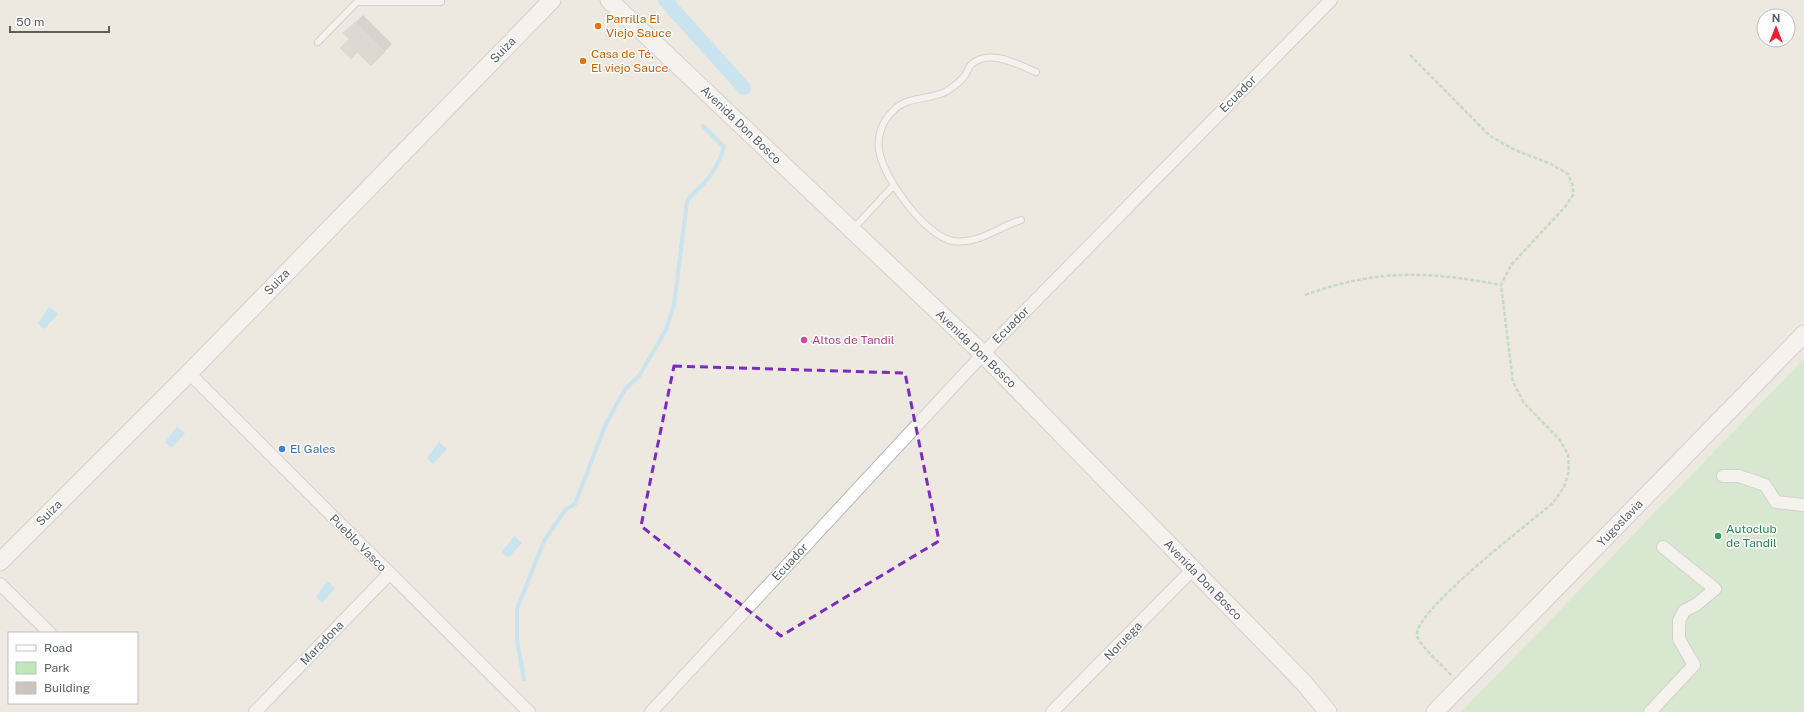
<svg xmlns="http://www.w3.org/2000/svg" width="1804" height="712" font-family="'Public Sans',sans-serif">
<rect width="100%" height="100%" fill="#ede8e0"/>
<path fill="#bfe7ba" d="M1804,359V712H1461Z"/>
<path fill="#9ee1ff" d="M49,307L58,314L44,329L38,323Z
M177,427L185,433L172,448L165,442Z
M439,442L447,449L433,464L427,458Z
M514,536L522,543L508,558L502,552Z
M327,581L335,588L322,603L316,597Z"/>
<path fill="#0003" d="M363,15L392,44L371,65L345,33Z"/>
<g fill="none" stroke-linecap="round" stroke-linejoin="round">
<path stroke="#9ee1ff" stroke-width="4" d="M524,679L517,640V609L544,541L566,509L575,504L605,426L625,389L639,376L666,330L674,304L687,202C691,193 700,189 706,181C715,171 720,160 724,147L703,126"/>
<path stroke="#9ee1ff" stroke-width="14" d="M665,0L744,88"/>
</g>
<path fill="#cac5bf" stroke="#d2c9be" d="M355,22L385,52L371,66L357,52L351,59L340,48L349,39L343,33Z"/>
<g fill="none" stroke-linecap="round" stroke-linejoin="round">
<defs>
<path id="lane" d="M357,2H441V0
M318,42L359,0
M1021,220C998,227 978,245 953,241C925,236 883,178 879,150C877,136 882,122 892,112C906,95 930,101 947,91C953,87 961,81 965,75C968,71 969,65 973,63C991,49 1019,65 1036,72
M853,229L894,185"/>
<path id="street" d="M189,373L529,712
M1723,476H1739L1765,485L1776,502L1804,505
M0,584L50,633
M255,712L389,574
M651,712L983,354L1331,0
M1052,712L1193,569
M1650,712L1694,665L1679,639V621L1684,611L1697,604L1715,589L1663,547"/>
<path id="secondary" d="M609,0L983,354L1304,683L1328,712
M0,562L189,373L552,0
M1435,712L1804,334"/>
</defs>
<use href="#lane" stroke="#b3b7bc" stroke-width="8"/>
<use href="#street" stroke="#b3b7bc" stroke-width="14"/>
<use href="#secondary" stroke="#b2b7bc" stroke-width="19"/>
<path stroke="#95ce9d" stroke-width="2.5" stroke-dasharray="4 2" stroke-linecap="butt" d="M1410,55L1490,136L1515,150L1551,164L1568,174L1573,186V195L1565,207L1511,265L1501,285L1513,382L1524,403L1559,439L1568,454L1569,471L1564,487L1553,503C1532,521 1412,612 1417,636C1420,646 1443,666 1451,675
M1305,295C1376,269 1428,271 1501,285"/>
<use href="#lane" stroke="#fff" stroke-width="6"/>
<use href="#street" stroke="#fff" stroke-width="12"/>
<use href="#secondary" stroke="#fff" stroke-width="17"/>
</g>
<path d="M0 0H1804V712H0ZM674,366L905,373L939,541L781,636L641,526Z" fill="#ede8e0" fill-opacity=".55" fill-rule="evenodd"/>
<path fill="none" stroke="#7b2cbf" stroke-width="3" stroke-dasharray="8 5" stroke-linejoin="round" d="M674,366L905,373L939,541L781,636L641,526Z"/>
<g fill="#e8710a" stroke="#fff" stroke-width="1.5">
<circle cx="598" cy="26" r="4"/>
<circle cx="583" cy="61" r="4"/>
</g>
<circle fill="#d1479c" stroke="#fff" stroke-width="1.5" cx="804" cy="340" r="4"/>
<circle fill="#3f7fe0" stroke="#fff" stroke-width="1.5" cx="282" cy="449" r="4"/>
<circle fill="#2e9e5b" stroke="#fff" stroke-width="1.5" cx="1718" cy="536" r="4"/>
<g text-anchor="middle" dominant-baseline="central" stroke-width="3" stroke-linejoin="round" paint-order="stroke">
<g font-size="12" fill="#c56008" stroke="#fff" text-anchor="start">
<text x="606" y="19">Parrilla El<tspan x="606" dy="14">Viejo Sauce</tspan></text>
<text x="591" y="54">Casa de Té,<tspan x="591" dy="14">El viejo Sauce</tspan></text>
</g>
<g font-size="12" fill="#595e62" stroke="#fff">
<text transform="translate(503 50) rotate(-46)">Suiza</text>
<text transform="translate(1238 94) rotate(-45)">Ecuador</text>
<text transform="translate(741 125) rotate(44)">Avenida Don Bosco</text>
<text transform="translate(277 282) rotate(-46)">Suiza</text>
<text transform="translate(1011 325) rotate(-45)">Ecuador</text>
<text transform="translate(976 349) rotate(44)">Avenida Don Bosco</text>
<text transform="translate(49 513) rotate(-45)">Suiza</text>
<text transform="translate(1620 523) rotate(-46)">Yugoslavia</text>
<text transform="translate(358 543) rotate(45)">Pueblo Vasco</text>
<text transform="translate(790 562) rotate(-47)">Ecuador</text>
<text transform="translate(1203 580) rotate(46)">Avenida Don Bosco</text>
<text transform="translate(1123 641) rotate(-46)">Noruega</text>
<text transform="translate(322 643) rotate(-46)">Maradona</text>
</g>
<g font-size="12" fill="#b23c85" stroke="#fff" text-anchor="start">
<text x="812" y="340">Altos de Tandil</text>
</g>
<g font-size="12" fill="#366cbe" stroke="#fff" text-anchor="start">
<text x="290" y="449">El Gales</text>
</g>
<g font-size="12" fill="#27864d" stroke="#fff" text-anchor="start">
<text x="1726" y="529">Autoclub<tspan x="1726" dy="14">de Tandil</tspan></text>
</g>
</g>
<rect x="8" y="632" width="130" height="72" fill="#ffffff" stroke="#bdbfc0"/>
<rect x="16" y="645" width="20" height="6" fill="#ffffff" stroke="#bdbfc0"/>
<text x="44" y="652" font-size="12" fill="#595e62">Road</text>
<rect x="16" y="662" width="20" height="12" fill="#bfe7ba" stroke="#bdbfc0"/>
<text x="44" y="672" font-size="12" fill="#595e62">Park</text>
<rect x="16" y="682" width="20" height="12" fill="#cac5bf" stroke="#bdbfc0"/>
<text x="44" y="692" font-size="12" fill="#595e62">Building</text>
<g transform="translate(1776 28)"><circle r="19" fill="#ffffff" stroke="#bdbfc0"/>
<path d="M0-3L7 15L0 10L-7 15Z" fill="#f41e28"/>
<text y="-6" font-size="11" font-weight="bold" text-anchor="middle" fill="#595e62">N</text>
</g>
<path d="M10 26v6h99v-6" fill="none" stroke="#595e62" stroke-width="2"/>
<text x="16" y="26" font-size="12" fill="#595e62" stroke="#ffffff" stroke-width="3" paint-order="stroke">50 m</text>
</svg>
